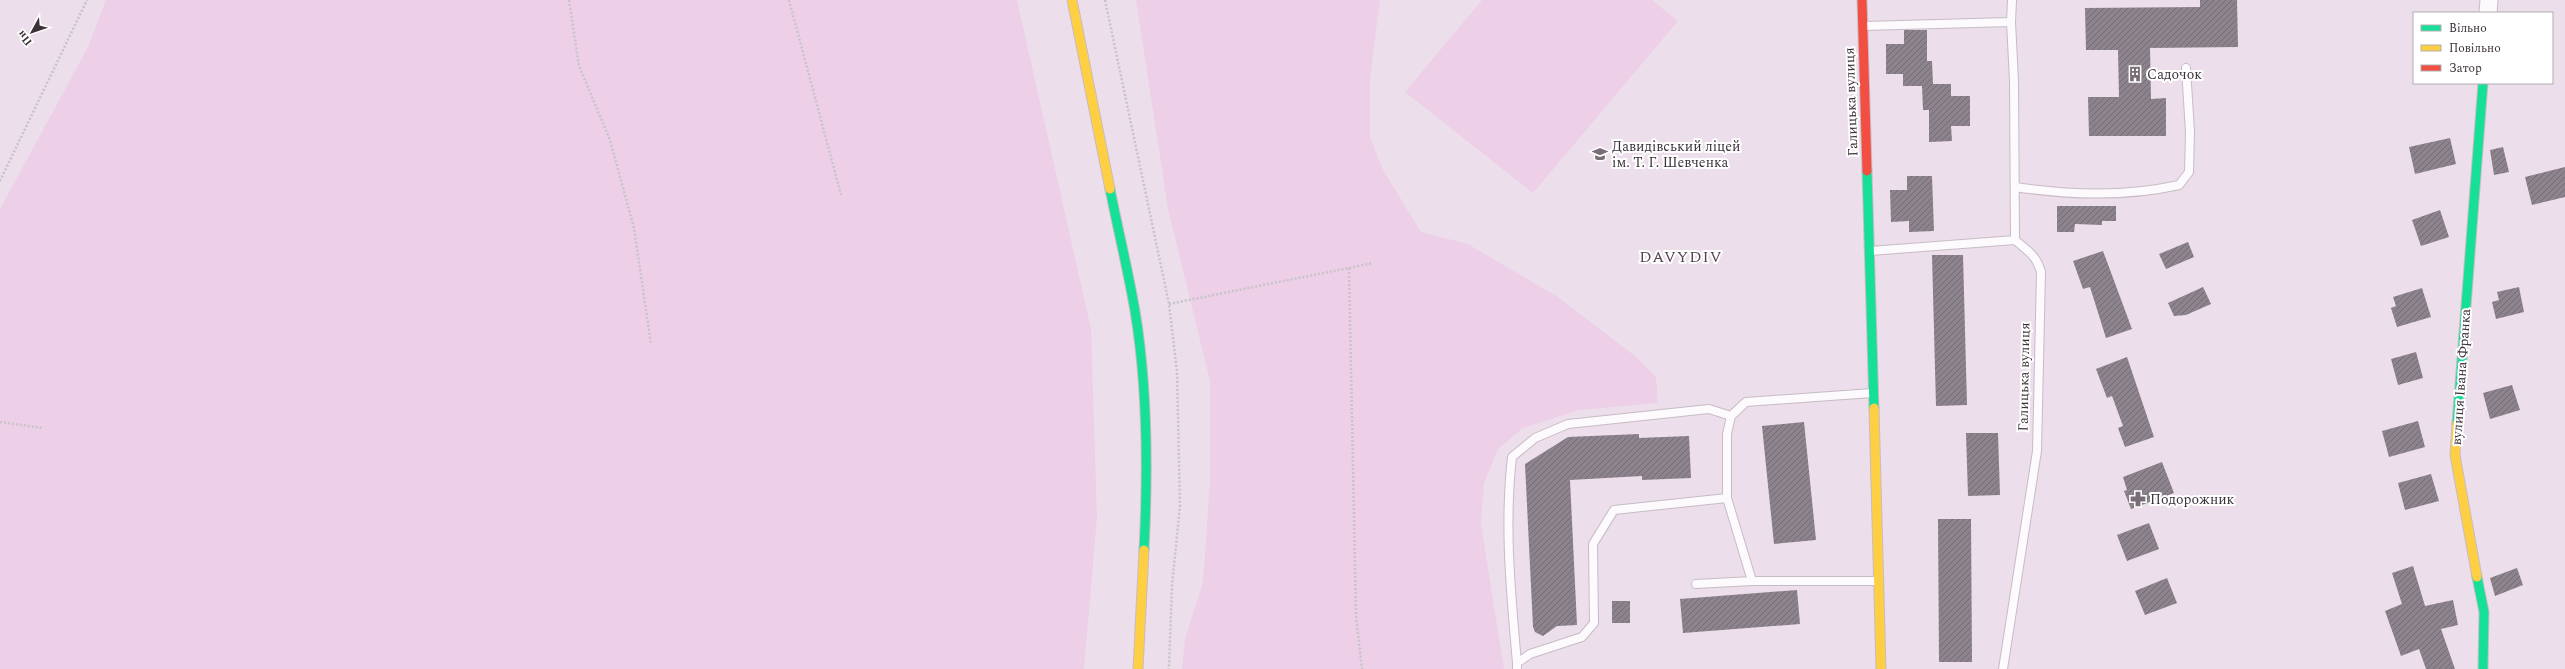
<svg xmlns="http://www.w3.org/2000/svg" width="2565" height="669" font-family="Spectral,serif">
<defs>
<pattern id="building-hatch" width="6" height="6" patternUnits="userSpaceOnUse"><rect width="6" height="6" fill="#8d838c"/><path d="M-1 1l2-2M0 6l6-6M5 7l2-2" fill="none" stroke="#746c73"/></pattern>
</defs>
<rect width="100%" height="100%" fill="#ecdeea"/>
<path fill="#edd0e7" d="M106,0H1017L1091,329L1097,517L1084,669H0V209L88,47Z
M1136,0H1380L1370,78V137L1383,170L1421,232L1468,244L1558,297L1635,356L1656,377L1658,403L1579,410L1523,428L1498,449L1484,483L1481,524L1504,669H1182L1185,639L1203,582L1210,483V381L1168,209Z
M1482,0H1652L1678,21L1533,193L1405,92Z"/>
<path fill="url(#building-hatch)" d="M2200,0H2237L2238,47L2150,48L2151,99L2166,98V136H2089L2088,97H2119L2118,50H2086L2085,8L2200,7Z
M1904,30H1927V61H1932L1933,84H1951V96H1970V126H1951L1952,141L1929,142V110H1923L1922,86H1903V74H1886V44H1904Z
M2450,138L2456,164L2415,174L2409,147Z
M2503,147L2509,172L2494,175L2490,150Z
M2565,167V197L2532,205L2525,177Z
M1907,176H1932L1934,231L1909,232V221L1891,222L1890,190H1907Z
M2057,206H2116V221H2102V225L2075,224L2074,232H2057Z
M2440,210L2449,237L2421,246L2412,220Z
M2188,242L2194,257L2166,269L2159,254Z
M2103,251L2132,329L2106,338L2090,287L2083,289L2073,261Z
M1932,255H1963L1967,405L1936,406Z
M2203,287L2211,304L2186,315L2174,316L2168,303Z
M2519,287L2524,312L2496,319L2492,302L2499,300L2497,292Z
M2422,288L2431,317L2397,327L2391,308L2396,306L2393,297Z
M2416,352L2423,378L2398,385L2391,359Z
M2127,357L2154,437L2125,447L2118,428L2123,426L2112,396L2107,398L2096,369Z
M2512,385L2520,410L2490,419L2483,393Z
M2418,421L2425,447L2389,457L2382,431Z
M1804,422L1816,540L1774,544L1762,426Z
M1966,433H1998L2000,495L1968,496Z
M1639,434V438L1689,436L1691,478L1642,480V476L1570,480L1577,625L1557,626L1543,636L1535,632L1533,627L1525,464L1568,437Z
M2162,462L2174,493L2131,509L2124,491L2127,490L2123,477Z
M2431,474L2439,501L2405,510L2398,483Z
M1938,519H1971L1972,662H1939Z
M2149,523L2159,549L2127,561L2117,535Z
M2413,566L2425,606L2453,600L2458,625L2441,629L2455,669H2426L2419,649L2401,656L2385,611L2402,604L2392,573Z
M2517,568L2523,585L2495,596L2490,578Z
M2167,578L2177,603L2145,615L2135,591Z
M1797,590L1800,624L1683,633L1680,599Z
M1612,601H1630V623H1612Z"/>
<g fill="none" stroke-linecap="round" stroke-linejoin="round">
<defs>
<path id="lane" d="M2011,22L2012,0
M1864,26L2011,22L2014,81L2015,240
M2015,187C2068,195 2126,197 2179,185L2189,172L2190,132L2186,68
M1870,251L2015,240C2028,251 2036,255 2041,272L2037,451L2003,669
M1752,581L1727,498V434L1731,416L1746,402L1872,393
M1696,584L1752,581H1878
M1517,663C1511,594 1504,526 1512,457L1535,438L1568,424L1709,409L1731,416
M1517,669V663L1530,654L1582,637L1594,623L1593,544L1614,510L1727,498"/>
<path id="street" d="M2488,13L2489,0"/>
<path id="fast" d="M1867,171L1874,408
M1110,189C1118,230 1128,270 1135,311C1148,389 1148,472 1144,550
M2457,424L2483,83
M2477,577L2484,612L2483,669"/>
<path id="slow" d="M1072,0L1110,189
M1874,408L1881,669
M2457,424L2455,455L2477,577
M1138,669L1144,550"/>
<path id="jam" d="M1862,0L1867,171"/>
</defs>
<use href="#lane" stroke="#c7bcc5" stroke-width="10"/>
<use href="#street" stroke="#c7bcc5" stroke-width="19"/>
<use href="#fast" stroke="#c7bcc5" stroke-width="11"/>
<use href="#slow" stroke="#c7bcc5" stroke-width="11"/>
<use href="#jam" stroke="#c7bcc5" stroke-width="11"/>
<path stroke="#c7c4c7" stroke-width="2.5" stroke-dasharray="2 2" stroke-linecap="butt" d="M569,0L579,66L610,140L634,228L651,344
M789,0L841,195
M1105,0L1169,304L1177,372L1180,506L1172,585L1169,669
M0,181L87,0
M1349,268L1356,616L1362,669
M1169,304L1373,263
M0,422L43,428"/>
<use href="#lane" stroke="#fcfafc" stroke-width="8"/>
<use href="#street" stroke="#fcfafc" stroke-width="17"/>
<use href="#fast" stroke="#16e098" stroke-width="9"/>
<use href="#slow" stroke="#ffcf43" stroke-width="9"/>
<use href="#jam" stroke="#f24e42" stroke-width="9"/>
</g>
<defs>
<symbol id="building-bare" viewBox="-9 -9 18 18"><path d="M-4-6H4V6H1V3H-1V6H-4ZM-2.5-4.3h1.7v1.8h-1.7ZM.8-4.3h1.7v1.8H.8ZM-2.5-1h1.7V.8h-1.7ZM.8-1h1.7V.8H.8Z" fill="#796e77" stroke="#fff" stroke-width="2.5" paint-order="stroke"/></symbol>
<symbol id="school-bare" viewBox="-9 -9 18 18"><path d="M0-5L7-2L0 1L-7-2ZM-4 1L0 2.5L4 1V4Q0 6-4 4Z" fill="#796e77" stroke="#fff" stroke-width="2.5" paint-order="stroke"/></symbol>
<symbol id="pharmacy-bare" viewBox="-9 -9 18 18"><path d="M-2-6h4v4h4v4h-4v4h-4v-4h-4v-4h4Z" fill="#796e77" stroke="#fff" stroke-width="2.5" paint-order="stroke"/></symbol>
</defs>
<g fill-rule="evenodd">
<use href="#building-bare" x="2124" y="63" width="22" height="22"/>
<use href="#school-bare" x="1589" y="143" width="22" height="22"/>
<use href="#pharmacy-bare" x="2127" y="488" width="22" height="22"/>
</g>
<g text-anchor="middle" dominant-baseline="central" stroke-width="4" stroke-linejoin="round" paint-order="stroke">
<g font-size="14" fill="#3b3139" stroke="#fff" text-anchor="start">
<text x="2147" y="74">Садочок</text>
<text x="1612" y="146">Давидівський ліцей<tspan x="1612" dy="16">ім. Т. Г. Шевченка</tspan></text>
<text x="2150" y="499">Подорожник</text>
</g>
<g font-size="14" fill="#3b3139" stroke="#fff">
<text transform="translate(1851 102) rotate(-92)">Галицька вулиця</text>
<text transform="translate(2024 377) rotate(-89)">Галицька вулиця</text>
<text transform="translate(2461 377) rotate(-86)">вулиця Івана Франка</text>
</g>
<g font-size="16" letter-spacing="1" fill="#574253" stroke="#fff">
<text x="1681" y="257">DAVYDIV</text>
</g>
</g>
<rect x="2413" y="12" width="140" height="72" fill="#ffffff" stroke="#b1adb0"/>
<rect x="2421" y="25" width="20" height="6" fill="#16e098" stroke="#b1adb0"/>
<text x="2449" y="32" font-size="12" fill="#3b3139">Вільно</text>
<rect x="2421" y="45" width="20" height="6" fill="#ffcf43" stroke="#b1adb0"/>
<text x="2449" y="52" font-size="12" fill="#3b3139">Повільно</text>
<rect x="2421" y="65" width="20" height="6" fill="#f24e42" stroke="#b1adb0"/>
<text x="2449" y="72" font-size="12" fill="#3b3139">Затор</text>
<g transform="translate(32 32) rotate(230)" stroke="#ffffff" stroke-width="3" paint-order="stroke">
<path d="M0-3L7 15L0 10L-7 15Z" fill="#3b3139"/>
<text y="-6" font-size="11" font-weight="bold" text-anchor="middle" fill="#3b3139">Пн</text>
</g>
</svg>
